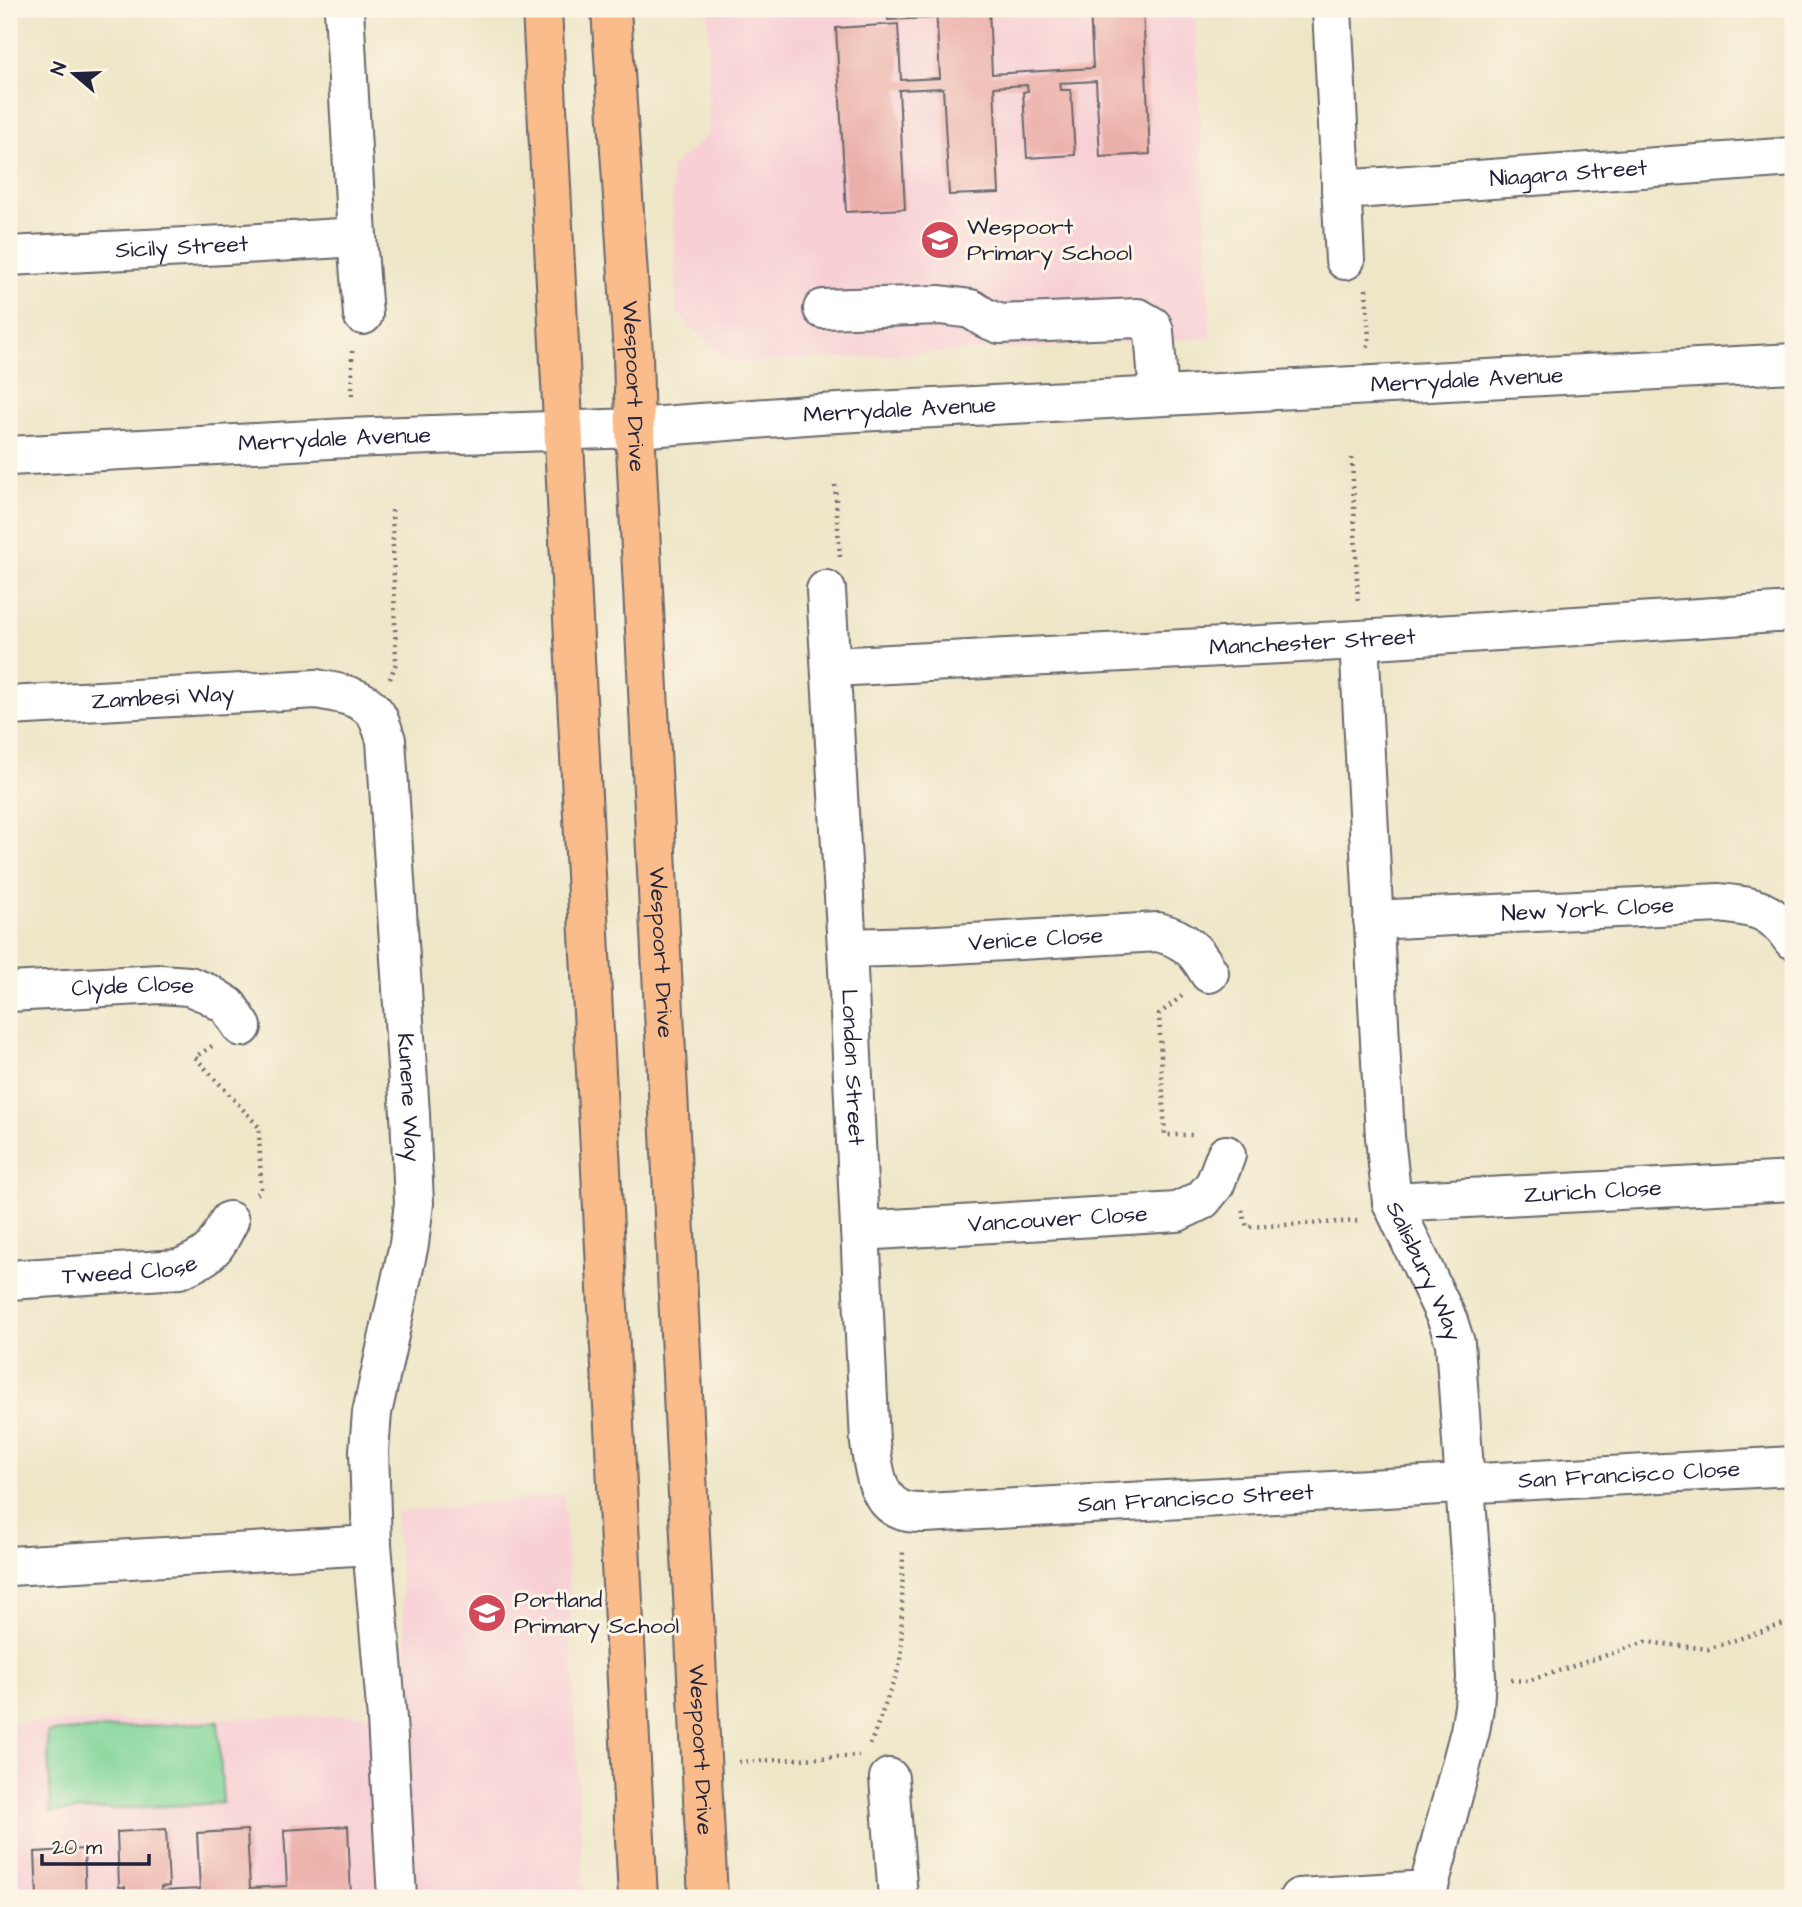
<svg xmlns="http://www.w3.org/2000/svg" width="1802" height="1907" font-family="'Architects Daughter',sans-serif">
<rect width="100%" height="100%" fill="#fcf5e5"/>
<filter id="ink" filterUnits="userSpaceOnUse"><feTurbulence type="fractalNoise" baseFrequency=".0143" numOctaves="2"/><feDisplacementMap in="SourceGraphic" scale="14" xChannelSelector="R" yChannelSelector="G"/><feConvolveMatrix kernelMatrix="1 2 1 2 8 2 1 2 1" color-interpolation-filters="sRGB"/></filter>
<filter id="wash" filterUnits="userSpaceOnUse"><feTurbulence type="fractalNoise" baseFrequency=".00686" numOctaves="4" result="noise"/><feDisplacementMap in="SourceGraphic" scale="28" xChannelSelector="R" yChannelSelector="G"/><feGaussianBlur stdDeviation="1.57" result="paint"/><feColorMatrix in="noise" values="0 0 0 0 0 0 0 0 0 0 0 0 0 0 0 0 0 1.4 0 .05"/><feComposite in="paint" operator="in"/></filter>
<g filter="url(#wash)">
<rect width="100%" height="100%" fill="#eee6c7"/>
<path fill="#f7cfd5" d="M708,9H1195L1211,338L731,364L677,313L671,168L709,134Z
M564,1495L584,1898H9V1723L412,1714L395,1512Z"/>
<path fill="#80d599" stroke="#517c6a" stroke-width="2" d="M218,1722L223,1803L51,1812L47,1732Z"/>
<g id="blocks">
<path fill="#ebafa9" d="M887,9H933V18L888,20Z
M936,9H989L992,74L1093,68L1090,9H1143L1150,154L1100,157L1096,81L1060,83L1061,90H1071L1075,155L1027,158L1023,92L1028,91L1027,85L994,87L999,193L949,195L943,88L899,90L905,209L846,212L836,28L898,24L901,80L940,78Z
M348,1826L351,1898H92V1896L125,1895V1887H119L117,1832L166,1829L169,1886L161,1887V1891L200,1889L197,1833L247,1830L250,1888L287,1886L284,1830Z
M84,1849L86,1898H37L35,1852Z"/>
</g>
</g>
<g filter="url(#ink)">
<use href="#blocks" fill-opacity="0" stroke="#69676c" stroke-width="2"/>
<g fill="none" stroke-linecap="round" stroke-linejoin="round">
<defs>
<g id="minor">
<path d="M1332,9L1345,260"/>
<path id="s1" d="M1341,190L1793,157"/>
<path d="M357,237L363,315"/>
<path id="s2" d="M9,256L244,244L357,237L344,9"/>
<path d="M823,309L940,305L971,309L985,318L1000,324L1138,318L1152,326L1154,331L1159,396"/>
<path id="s3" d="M9,456L348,438L635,428L819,414L1793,363"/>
<path id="s4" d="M826,590L847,948L870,1443C874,1468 876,1506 908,1512C913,1513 920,1513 925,1513L1793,1466"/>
<path id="s5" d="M1359,640L1385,1137L1392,1202L1448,1321L1455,1343L1472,1583L1476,1678L1474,1707L1470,1731L1428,1890V1898"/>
<path id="s6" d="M832,667L1359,640L1793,612"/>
<path id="s7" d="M9,706L316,689C338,693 367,696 378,718C381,725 384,733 386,740L410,1114L414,1203L409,1244L372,1413L369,1450L372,1545L387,1719L397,1898"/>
<path id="s8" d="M1373,920L1719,903C1754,907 1771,908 1792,939"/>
<path id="s9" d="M847,948L920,946L1158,932C1185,939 1196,950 1209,973"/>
<path id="s10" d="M9,992L160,984L189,986L209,994L228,1006L242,1027"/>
<path id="s11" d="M1392,1202L1793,1181"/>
<path id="s12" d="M860,1231L1177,1212L1202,1200L1215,1184L1226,1155"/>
<path id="s13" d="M9,1280L179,1269C211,1255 214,1251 229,1221"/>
<path d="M9,1566L372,1545"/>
<path d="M889,1778L898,1898"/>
<path d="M1299,1898L1428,1890"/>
</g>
<g id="major">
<path d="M542,9L638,1898"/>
<path id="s14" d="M611,9L633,354L635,428L708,1898"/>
</g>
</defs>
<use href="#minor" stroke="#69676c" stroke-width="42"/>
<use href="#major" stroke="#69676c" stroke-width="42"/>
<path stroke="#69676c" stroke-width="4.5" stroke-dasharray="2 5" stroke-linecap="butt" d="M1366,289L1369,340L1366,350
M352,351V397
M1352,458L1358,604
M835,485L840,557
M390,679L396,663L392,509
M1182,996L1159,1014L1165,1135H1195
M212,1046L195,1057L259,1127L261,1190L254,1197
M1242,1210L1247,1227L1360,1221
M1511,1680L1528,1681L1646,1642L1708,1649L1793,1621
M870,1745L901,1662L903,1549
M739,1762L859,1756"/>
<use href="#minor" stroke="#fff" stroke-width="38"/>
<use href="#major" stroke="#f9bc8a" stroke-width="38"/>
</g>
</g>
<defs>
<symbol id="school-disc" viewBox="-11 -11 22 22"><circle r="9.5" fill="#d1495b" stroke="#fcf5e5"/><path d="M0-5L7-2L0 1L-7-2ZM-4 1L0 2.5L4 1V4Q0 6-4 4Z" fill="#fff"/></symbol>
</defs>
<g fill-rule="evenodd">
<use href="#school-disc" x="918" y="218" width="44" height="44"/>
<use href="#school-disc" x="465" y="1591" width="44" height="44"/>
</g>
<g text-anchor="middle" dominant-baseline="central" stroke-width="6" stroke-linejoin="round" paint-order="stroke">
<g font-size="23" fill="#22223b" stroke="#fcf5e5">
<text stroke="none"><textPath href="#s1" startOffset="228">Niagara Street</textPath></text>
<text stroke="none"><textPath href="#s2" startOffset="173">Sicily Street</textPath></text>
<text stroke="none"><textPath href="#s3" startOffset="1460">Merrydale Avenue</textPath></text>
<text stroke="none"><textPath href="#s14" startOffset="378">Wespoort Drive</textPath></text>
<text stroke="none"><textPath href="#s3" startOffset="892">Merrydale Avenue</textPath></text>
<text stroke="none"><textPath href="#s3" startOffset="326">Merrydale Avenue</textPath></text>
<text stroke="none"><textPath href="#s6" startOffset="481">Manchester Street</textPath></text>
<text stroke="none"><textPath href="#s7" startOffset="154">Zambesi Way</textPath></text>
<text stroke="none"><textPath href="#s8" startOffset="215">New York Close</textPath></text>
<text stroke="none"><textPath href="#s9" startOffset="189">Venice Close</textPath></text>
<text stroke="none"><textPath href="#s14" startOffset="945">Wespoort Drive</textPath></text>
<text stroke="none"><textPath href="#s10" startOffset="124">Clyde Close</textPath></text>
<text stroke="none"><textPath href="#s4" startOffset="478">London Street</textPath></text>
<text stroke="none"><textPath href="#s7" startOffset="760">Kunene Way</textPath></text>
<text stroke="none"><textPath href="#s11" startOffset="201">Zurich Close</textPath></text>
<text stroke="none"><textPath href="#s12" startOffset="198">Vancouver Close</textPath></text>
<text stroke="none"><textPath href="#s13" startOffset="121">Tweed Close</textPath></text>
<text stroke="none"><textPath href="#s5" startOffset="639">Salisbury Way</textPath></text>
<text stroke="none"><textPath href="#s4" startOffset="1661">San Francisco Close</textPath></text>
<text stroke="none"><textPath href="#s4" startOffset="1227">San Francisco Street</textPath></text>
<text stroke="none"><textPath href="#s14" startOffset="1743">Wespoort Drive</textPath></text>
</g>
<g font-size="23" fill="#22223b" stroke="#fcf5e5" text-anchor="start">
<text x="967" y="227">Wespoort<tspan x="967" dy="26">Primary School</tspan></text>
<text x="514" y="1600">Portland<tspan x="514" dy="26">Primary School</tspan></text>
</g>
</g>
<rect width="1802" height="1907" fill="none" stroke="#fcf5e5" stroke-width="35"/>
<g transform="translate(74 74) rotate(289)" stroke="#fcf5e5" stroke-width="5" paint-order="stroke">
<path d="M0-5L12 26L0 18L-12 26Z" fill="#22223b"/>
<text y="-10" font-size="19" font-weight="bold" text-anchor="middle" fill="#22223b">N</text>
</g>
<path d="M42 1854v10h107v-10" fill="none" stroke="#22223b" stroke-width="3.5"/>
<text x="52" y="1854" font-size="21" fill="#22223b" stroke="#fcf5e5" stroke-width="5" paint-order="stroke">20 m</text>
</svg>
